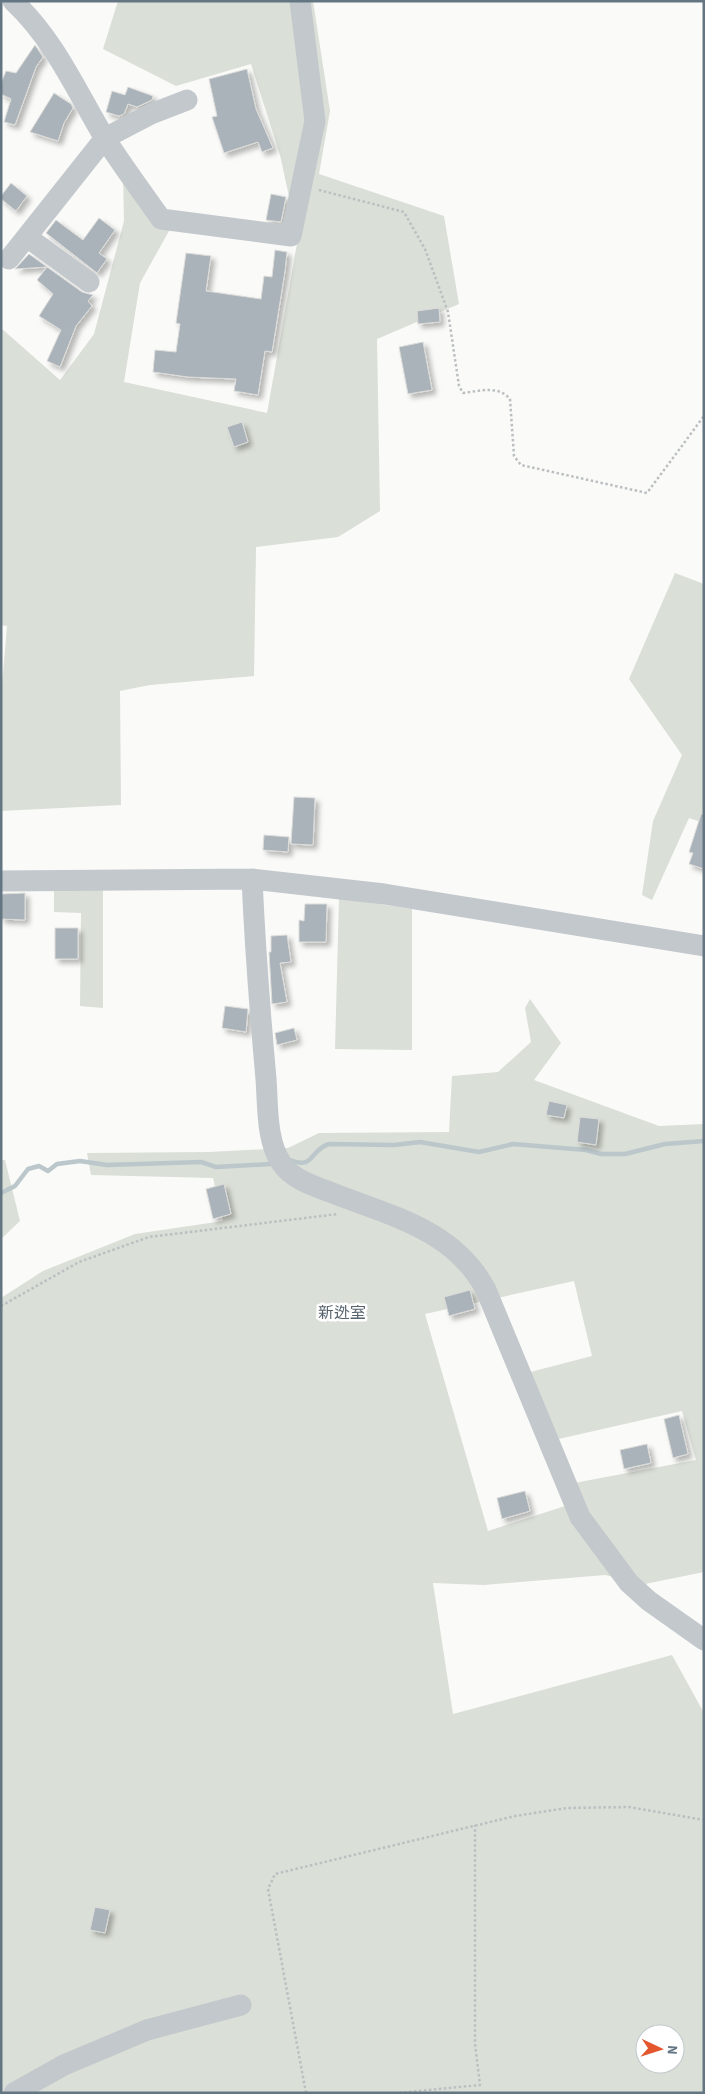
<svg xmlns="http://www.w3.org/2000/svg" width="705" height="2094" font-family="'Source Sans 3','Noto Sans JP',sans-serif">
<defs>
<filter id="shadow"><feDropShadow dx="4" dy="4" stdDeviation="2.5" flood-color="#0004"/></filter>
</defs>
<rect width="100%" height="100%" fill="#fafaf8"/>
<path fill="#dadfd7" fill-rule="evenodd" d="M118,1H313L330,111L319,174L444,216L459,304L377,339L380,511L338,537L256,547L254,676L150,685L120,691L121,805L1,811V697L7,626L1,625V328L60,380L94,334L124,221L123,173L170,229L140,283L124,382L267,413L298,238L280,155L251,64L176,86L103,49Z
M675,573L704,584V823L689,818L652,900L642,895L653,821L682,755L629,679Z
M54,886L103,887V1008L80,1006L81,913L54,912Z
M339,898L412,909V1050L335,1049Z
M530,999L561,1043L534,1080L659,1126L704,1124V1572L645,1584L605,1575L484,1585L433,1583L453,1714L672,1655L704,1713V2093H1V1298L43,1271L135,1234L223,1221L213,1178L91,1175L87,1153L209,1152L288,1148L319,1133L449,1132L452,1076L498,1072L531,1042L525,1008ZM574,1281L592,1356L515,1376L541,1443L682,1411L696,1460L569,1484L568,1505L488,1531L425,1314ZM645,2034H675V2064H645Z
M1,1160H5L20,1221L1,1239Z"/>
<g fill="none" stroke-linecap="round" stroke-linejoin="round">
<path stroke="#bbc7cb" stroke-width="4.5" d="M290,1160C315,1170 309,1150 329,1144L394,1145L420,1142L479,1152L513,1144L586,1150L601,1154H625L665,1144L704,1141
M1,1193L15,1186L28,1169L39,1166L48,1171L57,1164L80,1161L107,1165L201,1162L216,1167L271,1164"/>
</g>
<path fill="#aab3b9" stroke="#dcdcda" filter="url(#shadow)" d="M35,45L43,57L36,67L15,125L4,122L11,99L1,94V83L6,71L16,73Z
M247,69L256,109L273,148L262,152L258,142L224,153L212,117L217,116L209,79Z
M128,87L153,96L152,100L137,107L128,104L124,114L119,116L106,112L112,91L125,95Z
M54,93L71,104L73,108L64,123L58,141L30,132Z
M11,183L27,196L16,211L1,199V196Z
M271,194L286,197L281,222L266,220Z
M99,218L115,230L99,253L107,259L97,273L46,233L56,220L83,240Z
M275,250L287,252L285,271L272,352L265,351L258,395L234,391L236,379L188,377L153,372L155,350L176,352L180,324L176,323L186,253L211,256L206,291L261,299L264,276L272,277Z
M29,254L82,292L93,295L88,301L92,306L76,326L60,367L47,361L61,330L39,316L53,294L37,280L47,267L15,269Z
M439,308L440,322L418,324L417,311Z
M423,342L432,390L408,394L399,347Z
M242,422L248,442L234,447L227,427Z
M294,797L315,798L313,845L291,844Z
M701,814H704V869L689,864L693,853L689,852Z
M264,835L289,837L288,852L263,850Z
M25,893V920L1,919V894Z
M305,904H327L326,942H299V920L304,921Z
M55,928H78V959H55Z
M287,935L291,962L280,963L287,1002L272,1004L269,952H271V936Z
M225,1006L248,1009L246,1032L222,1028Z
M294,1028L297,1040L277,1045L275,1033Z
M549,1101L567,1105L564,1118L546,1115Z
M580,1117L599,1119L596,1145L577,1142Z
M224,1184L231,1214L213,1219L206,1189Z
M470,1290L475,1309L449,1316L444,1297Z
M679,1415L688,1454L673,1458L664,1419Z
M647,1444L651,1463L624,1469L620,1450Z
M525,1491L530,1511L502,1519L497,1498Z
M95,1907L110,1910L105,1933L90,1930Z"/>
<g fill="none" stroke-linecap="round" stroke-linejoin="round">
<path stroke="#bbbfc2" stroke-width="2.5" stroke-dasharray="2.5 2.5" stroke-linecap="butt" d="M319,190L404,212L425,249L448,312L459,386L463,393C480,391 498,385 510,399L514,456L521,465L647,493L704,416
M1,1306L79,1262L149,1237L338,1214
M306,2093L268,1889L275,1874L515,1816L567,1808L629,1807L704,1820
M399,2093L480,2085L475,2044V1825"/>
<path stroke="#c3c8cc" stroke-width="21" d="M13,1C54,39 76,90 104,137C122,165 142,192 161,219L291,236L315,121L300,1
M27,237L89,282
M9,259L105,138L151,114L187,100
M252,879C255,946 260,1012 266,1079C268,1105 266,1142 282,1164C292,1179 314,1186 330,1192C390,1216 454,1229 486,1290L580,1517L629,1583L649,1601L704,1640
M1,881L252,879L384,894L704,946
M14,2093L64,2065L147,2030L241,2005"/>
</g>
<g text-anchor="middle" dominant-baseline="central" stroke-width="5" stroke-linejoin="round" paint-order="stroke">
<g font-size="16" fill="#57646e" stroke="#fff">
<text x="342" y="1313">新迯室</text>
</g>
</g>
<rect width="705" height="2094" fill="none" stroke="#657683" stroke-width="5"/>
<g transform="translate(660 2049) rotate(94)"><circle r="24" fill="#ffffff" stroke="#c1c8cd"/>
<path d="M0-4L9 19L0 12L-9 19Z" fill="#e4572e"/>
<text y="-8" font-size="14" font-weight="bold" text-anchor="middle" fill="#657683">N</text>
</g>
</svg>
